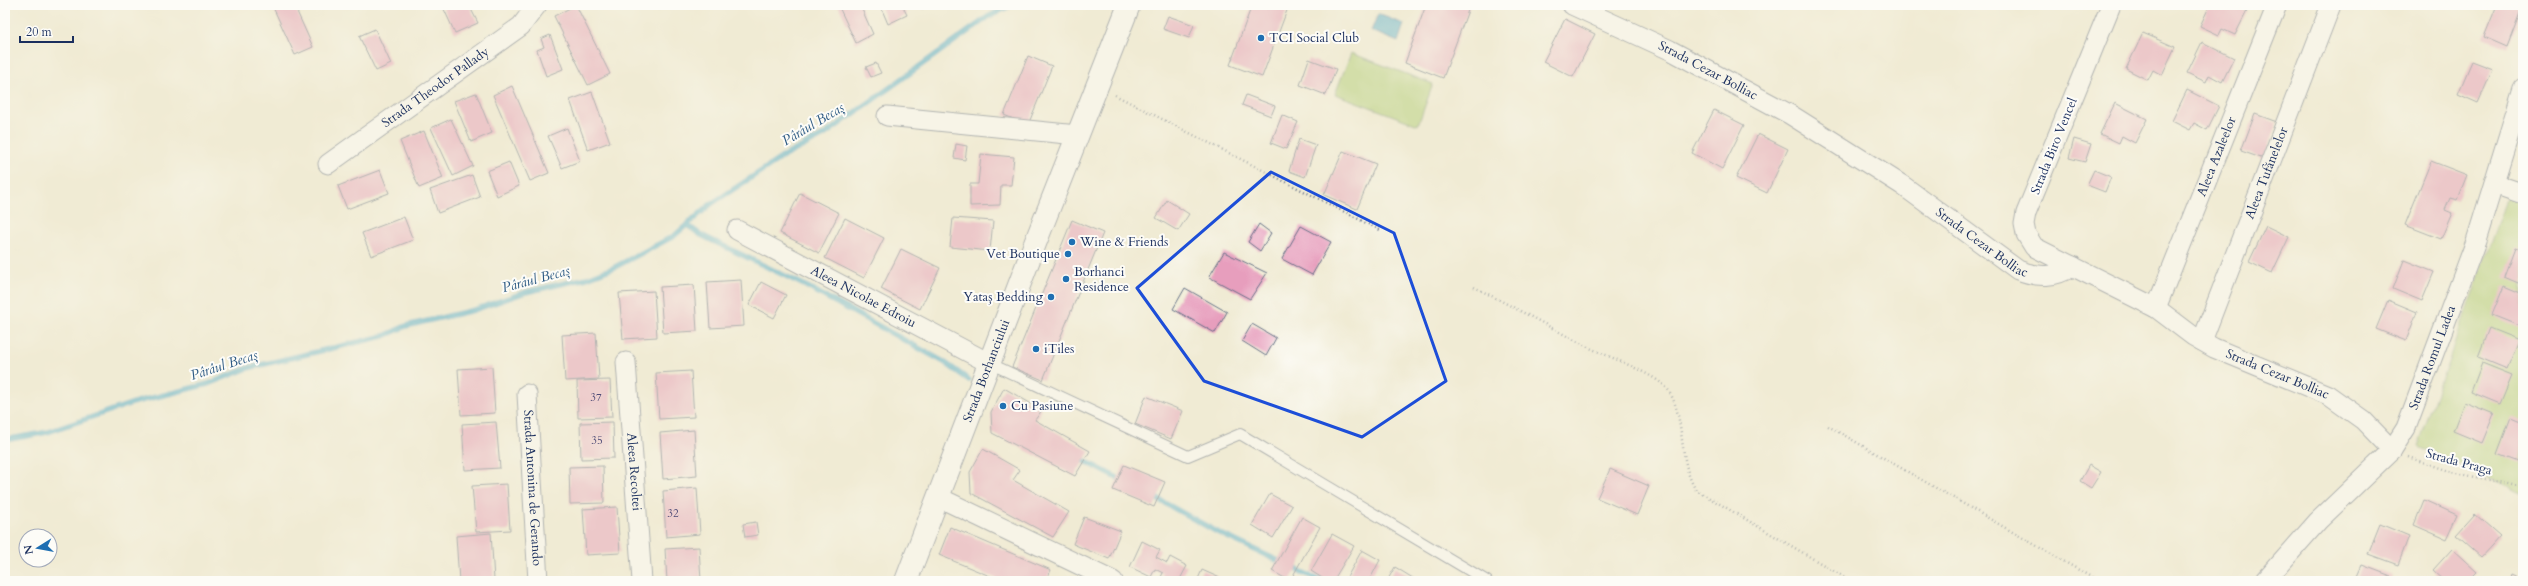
<svg xmlns="http://www.w3.org/2000/svg" width="2528" height="586" font-family="Cardo,serif">
<rect width="100%" height="100%" fill="#fdfcf7"/>
<filter id="ink" filterUnits="userSpaceOnUse"><feTurbulence type="fractalNoise" baseFrequency=".025" numOctaves="2"/><feDisplacementMap in="SourceGraphic" scale="8" xChannelSelector="R" yChannelSelector="G"/><feConvolveMatrix kernelMatrix="1 2 1 2 8 2 1 2 1" color-interpolation-filters="sRGB"/></filter>
<filter id="wash" filterUnits="userSpaceOnUse"><feTurbulence type="fractalNoise" baseFrequency=".012" numOctaves="4" result="noise"/><feDisplacementMap in="SourceGraphic" scale="16" xChannelSelector="R" yChannelSelector="G"/><feGaussianBlur stdDeviation="0.9" result="paint"/><feColorMatrix in="noise" values="0 0 0 0 0 0 0 0 0 0 0 0 0 0 0 0 0 1.4 0 .05"/><feComposite in="paint" operator="in"/></filter>
<g filter="url(#wash)">
<rect width="100%" height="100%" fill="#f0ebd4"/>
<path fill="#afce76" stroke="#657e6a" d="M1351,53L1433,84L1418,125L1335,94Z
M2509,191L2523,199V493L2418,446Z"/>
<path fill="#4eaacc" stroke="#346c95" d="M1378,14L1404,24L1398,42L1371,31Z"/>
<g fill="none" stroke-linecap="round" stroke-linejoin="round">
<path stroke="#4eaacc" stroke-width="5.5" d="M687,225L701,235L804,285L944,362L969,380
M5,440L48,432L136,402L208,384L248,368L384,336L406,326L474,310L526,292L587,278L613,268L674,236L711,204L784,156L824,135L988,17L1011,5
M1079,458L1125,482
M1152,496L1219,533L1321,581"/>
</g>
<g id="blocks">
<path fill="#e79ebd" d="M272,5H294L313,47L295,55Z
M442,5H469L478,23L455,33Z
M576,5L610,74L588,85L554,16Z
M838,5H860L873,34L856,43Z
M880,5H902L907,15L888,24Z
M921,5H931L922,9Z
M1252,5H1289L1262,77L1230,65Z
M1426,5H1470L1443,78L1405,63Z
M2210,5H2235L2247,11L2235,35L2222,29L2219,35L2200,26Z
M2497,5H2523L2507,47L2484,37Z
M1168,16L1194,25L1189,38L1163,29Z
M1565,19L1595,34L1573,77L1543,62Z
M375,29L391,64L376,71L359,36Z
M2143,33L2175,47L2162,75L2153,70L2148,80L2126,69Z
M550,35L563,69L546,76L537,50L544,47L541,39Z
M2202,42L2234,58L2222,82L2209,75L2206,82L2187,73Z
M1028,56L1052,66L1028,125L1004,115Z
M1309,59L1336,69L1326,95L1300,85Z
M2472,61L2493,69L2478,103L2458,94Z
M876,63L881,73L871,77L866,67Z
M512,86L549,173L530,181L493,95Z
M2187,90L2219,106L2207,130L2194,123L2190,130L2172,121Z
M592,92L610,142L588,150L570,100Z
M476,93L492,133L471,142L454,101Z
M1246,95L1275,106L1271,116L1242,105Z
M2115,103L2147,119L2135,143L2122,136L2119,143L2100,134Z
M1714,110L1744,125L1722,169L1692,153Z
M2255,114L2277,122L2264,159L2241,151Z
M1282,115L1298,122L1286,149L1271,143Z
M451,119L473,166L453,176L431,128Z
M567,128L580,161L562,168L548,136Z
M424,131L443,178L419,188L400,141Z
M1758,134L1788,149L1767,193L1736,178Z
M1299,139L1316,145L1305,177L1289,171Z
M2074,139L2091,144L2085,162L2069,158Z
M956,144L967,146L965,160L954,158Z
M1343,151L1376,164L1357,209L1324,195Z
M981,154L1014,157L1011,185H1001L1000,205L970,206V184H978Z
M2431,161L2467,175L2457,200L2450,198L2445,210L2452,213L2441,239L2405,225Z
M509,162L519,186L497,196L487,171Z
M380,170L389,193L347,209L338,186Z
M2094,170L2111,177L2105,192L2087,185Z
M472,175L480,197L438,213L430,190Z
M800,193L839,213L819,253L780,233Z
M1167,200L1189,214L1178,231L1156,218Z
M404,217L413,240L371,256L362,233Z
M845,218L884,238L864,278L825,258Z
M953,218L993,221L990,251L950,247Z
M1072,220L1103,233L1043,380L1012,367Z
M1259,224L1271,233L1260,251L1248,242Z
M1301,226L1331,242L1312,275L1282,259Z
M2266,226L2289,237L2272,273L2249,262Z
M2515,248L2523,251V285L2504,277Z
M901,249L940,268L920,309L881,289Z
M1224,252L1267,273L1250,299L1209,277Z
M2404,260L2434,272L2422,301L2393,289Z
M741,280L744,326L710,328L707,282Z
M761,282L786,295L774,318L749,305Z
M694,285L697,331L663,333L660,287Z
M2504,286L2523,294L2522,327L2492,315Z
M1185,288L1227,312L1215,333L1173,309Z
M654,291L657,337L623,339L619,293Z
M2388,300L2417,312L2406,341L2376,329Z
M1252,324L1276,338L1266,356L1242,341Z
M2489,328L2519,340L2507,369L2478,357Z
M596,333L599,379L565,381L562,335Z
M2482,363L2512,375L2500,404L2471,392Z
M492,367L495,413L461,415L458,369Z
M691,371L694,417L659,419L656,373Z
M610,380L612,417L578,418L577,381Z
M1004,388L1042,410L1035,420L1090,451L1075,476L992,433L991,412Z
M1146,396L1183,411L1171,439L1135,424Z
M2464,402L2494,414L2482,443L2453,431Z
M2511,417L2523,422L2521,463L2497,454Z
M496,422L500,468L465,470L462,424Z
M613,422L614,458L581,459L580,423Z
M694,430L697,476L663,479L660,433Z
M983,449L1020,470L1013,480L1069,512L1053,537L971,493L970,472Z
M1124,465L1165,482L1154,507L1113,490Z
M2089,465L2101,472L2091,488L2080,481Z
M603,466L604,503L570,504L569,467Z
M1610,469L1649,486L1637,515L1597,498Z
M507,484L510,530L476,532L472,486Z
M697,488L700,534L666,537L663,491Z
M1270,494L1292,506L1273,538L1252,525Z
M2424,500L2457,515L2446,539L2414,525Z
M617,507L620,553L586,555L583,509Z
M2475,514L2500,536L2481,557L2456,535Z
M1084,517L1121,531L1109,559L1073,544Z
M1302,517L1320,527L1290,581L1272,571Z
M756,522L758,535L745,537L743,524Z
M2380,524L2409,536L2398,565L2368,554Z
M950,527L1051,570L1046,581H1002L939,555Z
M491,533L494,580L459,581L456,536Z
M1332,534L1354,546L1333,581H1327L1311,571Z
M1142,541L1160,550L1156,557L1167,563L1170,557L1187,566L1179,581H1159L1163,573L1155,569L1151,577L1130,567Z
M699,547L701,581H667L665,549Z
M2452,549L2477,572L2468,581H2445L2433,570Z
M1362,550L1380,560L1369,581H1345Z
M2362,565L2391,576L2390,581H2355Z
M1395,567L1416,580L1415,581H1387Z
M1202,570L1220,578L1219,581H1197Z
M2512,575L2523,580V581H2510Z"/>
</g>
</g>
<g filter="url(#ink)">
<use href="#blocks" fill-opacity="0" stroke="#667187" stroke-width="1"/>
<g fill="none" stroke-linecap="round" stroke-linejoin="round">
<defs>
<path id="service" d="M989,363L1188,456L1240,434L1487,581"/>
<g id="minor">
<path id="s1" d="M1572,5L1670,50L1791,115L1902,185L2018,270C2038,278 2055,278 2073,266"/>
<path id="s2" d="M2111,5L2026,213L2024,224L2026,234L2034,247L2156,308L2193,336L2214,348L2328,395L2363,420L2392,450"/>
<path d="M887,116L1077,135"/>
<path id="s3" d="M328,164L521,26L537,5"/>
<path d="M2494,184L2523,194"/>
<path id="s4" d="M737,230L989,363"/>
<path id="s5" d="M2156,308L2277,5"/>
<path id="s6" d="M2202,341L2331,5"/>
<path id="s7" d="M626,362L642,581"/>
<path id="s8" d="M527,394L538,581"/>
<path d="M938,497L1113,581"/>
<path id="s9" d="M2265,581L2318,521L2392,450L2406,428L2476,241L2523,88"/>
</g>
<g id="secondary">
<path id="s10" d="M906,581L1036,241L1129,5"/>
</g>
</defs>
<use href="#service" stroke="#667187" stroke-width="12"/>
<use href="#minor" stroke="#667187" stroke-width="21"/>
<use href="#secondary" stroke="#667187" stroke-width="24"/>
<path stroke="#667187" stroke-width="2.5" stroke-dasharray="1 3" stroke-linecap="butt" d="M1115,95L1382,231
M1474,287C1510,305 1546,325 1582,344C1602,355 1657,373 1669,391C1686,420 1678,462 1696,490L1851,581
M1828,426L2098,581
M2408,457L2452,472L2523,487"/>
<use href="#service" stroke="#fff" stroke-width="10"/>
<use href="#minor" stroke="#fff" stroke-width="19"/>
<use href="#secondary" stroke="#fff" stroke-width="22"/>
</g>
</g>
<path d="M0 0H2528V586H0ZM1271,172L1394,233L1446,381L1362,437L1204,381L1137,288Z" fill="#f0ebd4" fill-opacity=".55" fill-rule="evenodd"/>
<path fill="none" stroke="#1d4ed8" stroke-width="3" stroke-linejoin="round" d="M1271,172L1394,233L1446,381L1362,437L1204,381L1137,288Z"/>
<g fill="#1f6fb2" stroke="#fdfcf7" stroke-width="1.5">
<circle cx="1261" cy="38" r="4"/>
<circle cx="1072" cy="242" r="4"/>
<circle cx="1068" cy="254" r="4"/>
<circle cx="1066" cy="279" r="4"/>
<circle cx="1051" cy="297" r="4"/>
<circle cx="1036" cy="349" r="4"/>
<circle cx="1003" cy="406" r="4"/>
</g>
<g text-anchor="middle" dominant-baseline="central" stroke-width="4" stroke-linejoin="round" paint-order="stroke">
<g font-size="11" fill="#4e4b76">
<text x="596" y="397">37</text>
<text x="597" y="440">35</text>
<text x="673" y="513">32</text>
</g>
<g font-size="13" fill="#1b2f5e" stroke="#fdfcf7" text-anchor="start">
<text x="1269" y="38">TCI Social Club</text>
<text x="1080" y="242">Wine &amp; Friends</text>
<text x="1060" y="254" text-anchor="end">Vet Boutique</text>
<text x="1074" y="272">Borhanci<tspan x="1074" dy="15">Residence</tspan></text>
<text x="1043" y="297" text-anchor="end">Yataş Bedding</text>
<text x="1044" y="349">iTiles</text>
<text x="1011" y="406">Cu Pasiune</text>
</g>
<g font-size="13" fill="#1b2f5e" stroke="#fdfcf7">
<text stroke="none"><textPath href="#s1" startOffset="151">Strada Cezar Bolliac</textPath></text>
<text stroke="none"><textPath href="#s3" startOffset="132">Strada Theodor Pallady</textPath></text>
<text transform="translate(2054 146) rotate(-68)">Strada Biro Vencel</text>
<text stroke="none"><textPath href="#s5" startOffset="163">Aleea Azaleelor</textPath></text>
<text stroke="none"><textPath href="#s6" startOffset="180">Aleea Tufănelelor</textPath></text>
<text stroke="none"><textPath href="#s1" startOffset="475">Strada Cezar Bolliac</textPath></text>
<text stroke="none"><textPath href="#s4" startOffset="143">Aleea Nicolae Edroiu</textPath></text>
<text stroke="none"><textPath href="#s9" startOffset="284">Strada Romul Ladea</textPath></text>
<text stroke="none"><textPath href="#s10" startOffset="225">Strada Borhanciului</textPath></text>
<text stroke="none"><textPath href="#s2" startOffset="537">Strada Cezar Bolliac</textPath></text>
<text transform="translate(2459 462) rotate(15)">Strada Praga</text>
<text stroke="none"><textPath href="#s7" startOffset="110">Aleea Recoltei</textPath></text>
<text stroke="none"><textPath href="#s8" startOffset="94">Strada Antonina de Gerando</textPath></text>
</g>
<g font-size="14" font-style="italic" fill="#2d5a84" stroke="#fdfcf7">
<text transform="translate(813 124) rotate(-31)">Pârâul Becaș</text>
<text transform="translate(536 279) rotate(-15)">Pârâul Becaș</text>
<text transform="translate(224 365) rotate(-18)">Pârâul Becaș</text>
</g>
</g>
<rect width="2528" height="586" fill="none" stroke="#fdfcf7" stroke-width="20"/>
<g transform="translate(38 548) rotate(259)"><circle r="19" fill="#fdfcf7" stroke="#a3aaba"/>
<path d="M0-3L7 15L0 10L-7 15Z" fill="#1f6fb2"/>
<text y="-6" font-size="11" font-weight="bold" text-anchor="middle" fill="#1b2f5e">N</text>
</g>
<path d="M20 36v6h53v-6" fill="none" stroke="#1b2f5e" stroke-width="2"/>
<text x="26" y="36" font-size="12" fill="#1b2f5e" stroke="#fdfcf7" stroke-width="3" paint-order="stroke">20 m</text>
</svg>
